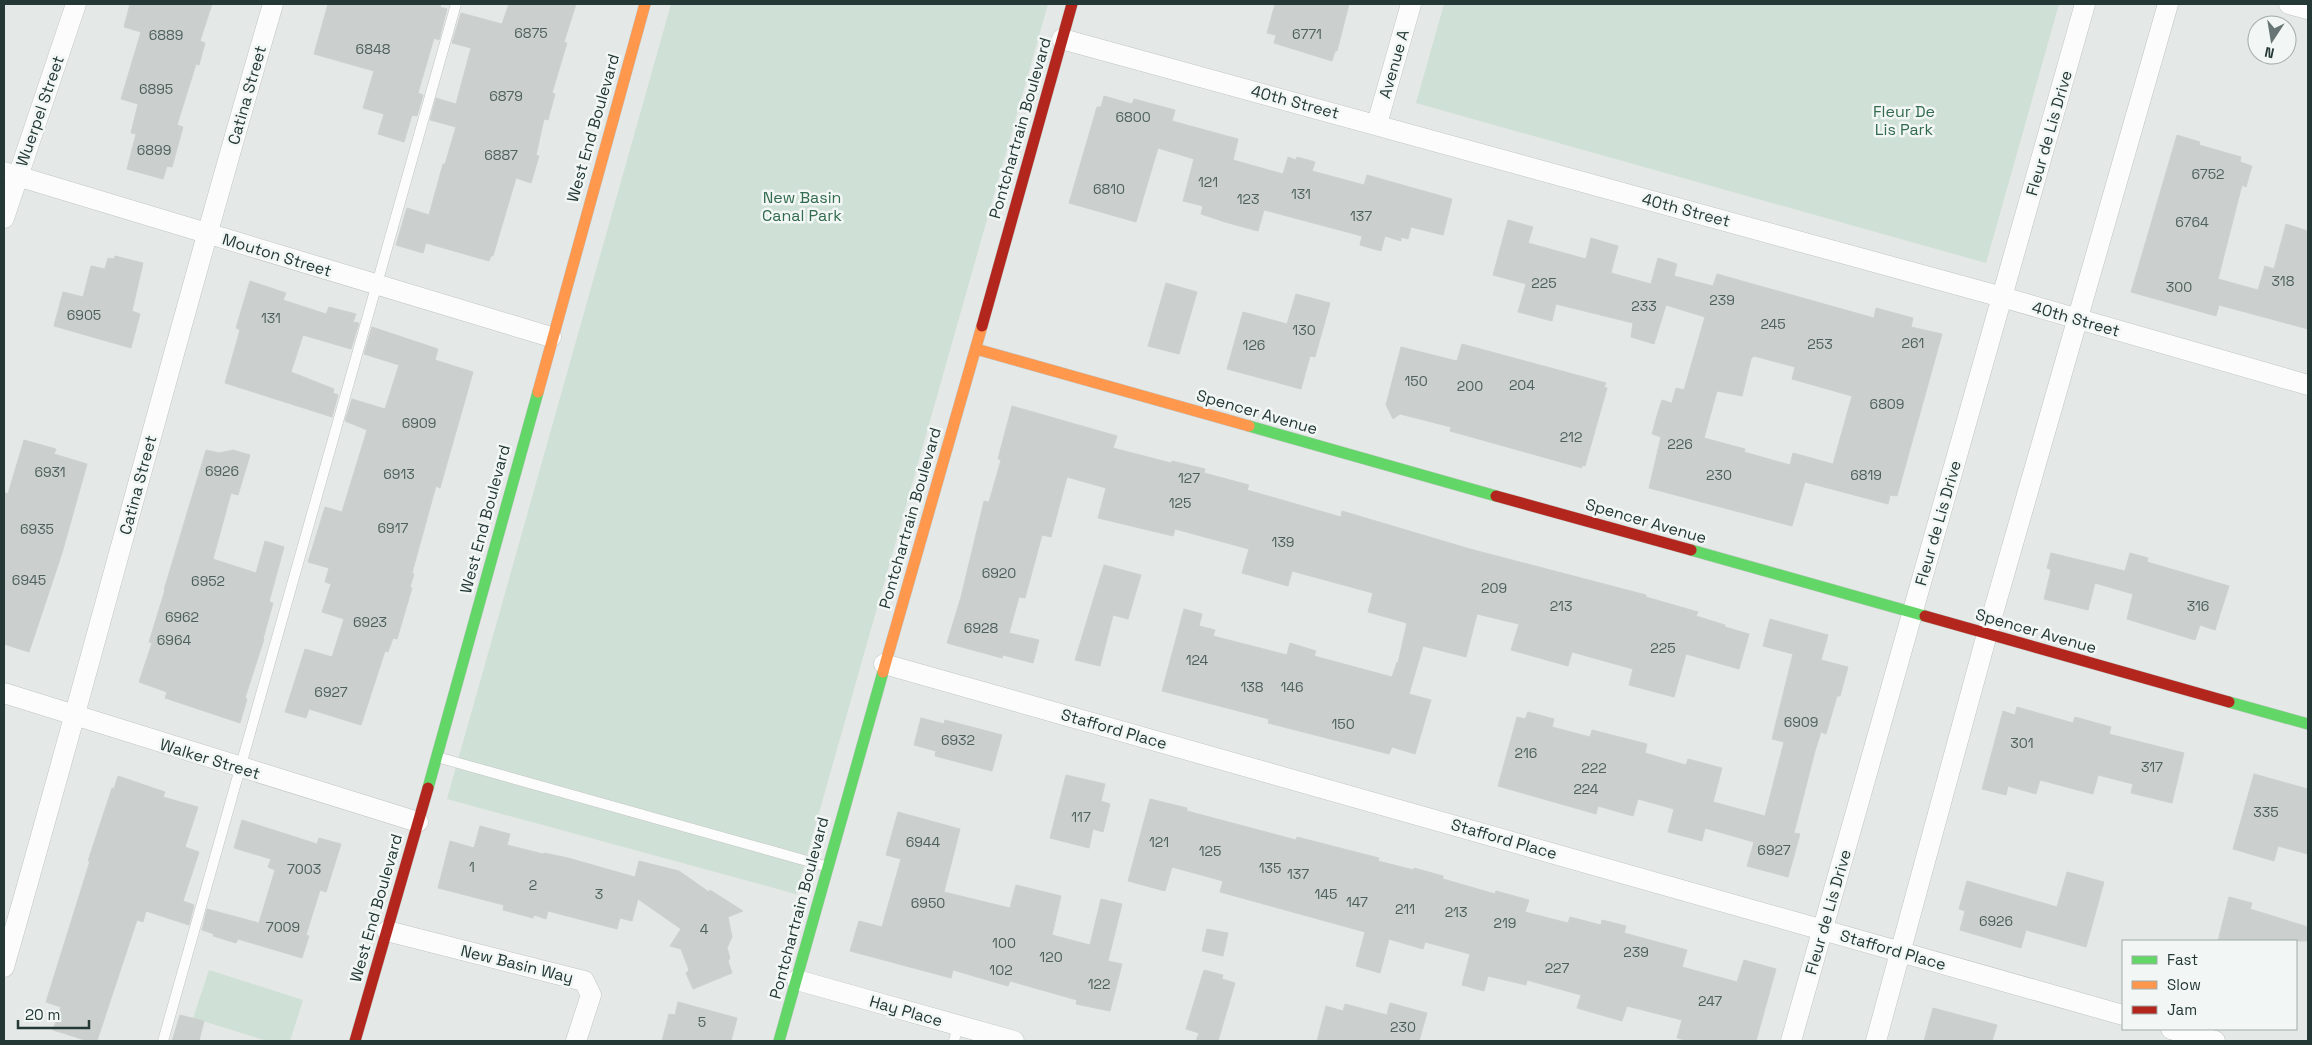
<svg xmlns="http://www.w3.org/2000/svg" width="2312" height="1045" font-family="'Space Grotesk',sans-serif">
<rect width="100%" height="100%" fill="#e4e8e6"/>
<path fill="#cfe0d6" d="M671,4H1048L796,894L447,799Z
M1444,4H2059L1986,263L1416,103Z
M209,970L303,1000L290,1041H267L193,1018Z"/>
<path fill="#cbd0ce" stroke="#cdd1cf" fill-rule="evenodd" d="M130,4H212L200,41L205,43L199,65L196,64L177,125L183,127L172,167L167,166L163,179L127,169L136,134L131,133L138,104L121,99L141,32L124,27Z
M328,4H441L440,7L447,9L439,40L434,38L418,93L423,95L417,116L412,115L404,142L378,134L384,114L363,108L374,71L314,54Z
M509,4H576L564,42L567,43L552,93L555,94L548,120L544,119L536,155L539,156L531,183L516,178L493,256H491L489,261L426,243L423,253L396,245L407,208L429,215L443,164H445L456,127L430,120L436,98L456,104L471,48L452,43L461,13L502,24Z
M1275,4H1349L1337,51H1335L1332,61L1274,43L1276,35L1267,33Z
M1104,96L1132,104L1134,99L1175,110L1172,121L1238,139L1233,160L1283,174L1288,157L1296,160L1297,157L1315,162L1312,171L1364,185L1367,175L1452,199L1443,235L1411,227L1408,239L1401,237V241L1385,236L1381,251L1360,245L1362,236L1264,210L1258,231L1225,222L1201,214L1203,206L1183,201L1194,159L1158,148L1136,222L1069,203L1097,107H1101Z
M2177,135L2200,142L2199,145L2241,157L2240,162L2252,166L2246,187L2242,185L2218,279L2258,290L2265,266L2274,269L2286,224L2308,231V329L2219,305L2216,316L2131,292Z
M1508,220L1533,227L1528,243L1586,259L1591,238L1618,246L1611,273L1651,284L1658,258L1677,264L1674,276L1713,286L1717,274L1874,318L1876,308L1913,318L1911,327L1942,334L1897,496L1890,495L1888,504L1805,482L1792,526L1649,488L1661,437L1652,434L1658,412L1662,400L1672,403L1676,388L1684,390L1705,317L1666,305L1654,344L1631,337L1633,323L1556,304L1552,321L1518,312L1526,284L1493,275ZM1754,356L1795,367L1792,379L1852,396L1833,464L1793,453L1790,465L1744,452L1745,449L1704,438L1717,391L1742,396L1751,359Z
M115,256L143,263L132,311L140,314L131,348L54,326L63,292L83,297L91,266L105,269L108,258L114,259Z
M250,281L286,293L283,300L326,314L329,307L356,314L353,322L359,323L351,349L303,335L291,372L334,389L333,393L338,395L332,417L225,383L240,330L236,328Z
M1166,283L1197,292L1179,354L1148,346Z
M1296,294L1330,303L1315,357L1310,356L1301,389L1227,369L1243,312L1287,324Z
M372,327L438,349L435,360L473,372L440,488L436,486L412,573L414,574L410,587L412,588L397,639L393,638L388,652L385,651L361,725L309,709L306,718L285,712L305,649L332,657L344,619L322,612L331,584L325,582L329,568L308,562L325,507L342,512L367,430L345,421L352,399L385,409L399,365L364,354Z
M1462,344L1606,383L1604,387L1607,388L1585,466L1582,465V468L1450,431L1451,427L1400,414L1393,419L1386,405L1401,347L1457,361Z
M1012,406L1117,436L1113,448L1171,463L1172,461L1205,469L1204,473L1249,485L1247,490L1341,517L1342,511L1470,549L1646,595V597L1698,612L1696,616L1725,625V627L1749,634L1739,669L1686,654L1674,697L1629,685L1633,669L1572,652L1568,666L1511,650L1519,624L1477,614L1466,657L1423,646L1409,694L1431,700L1415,754L1392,747L1389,754L1268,723L1269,719L1162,691L1184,609L1202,614L1199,626L1215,630L1213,636L1287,655L1290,643L1316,651L1314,656L1392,677L1397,662L1398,663L1407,623L1368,612L1373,593L1292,571L1288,586L1242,573L1249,549L1175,529L1173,536L1098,518L1106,488L1067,477L1051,537L1042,535L1025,598L1019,597L1009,633L1039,640L1033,663L1003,655L1002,658L947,643L961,597L984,501L989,502L1001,460L998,459Z
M24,440L56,449L54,454L87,464L62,553L29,652L4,644V492L8,494Z
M206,450L219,453L233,450L250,455L238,495L231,493L213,559L256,573L265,541L284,547L269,602L273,603L263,639H264L245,698L247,699L240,723L165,698L167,692L139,682L152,643L149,642L165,590H164Z
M2051,553L2125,571L2130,553L2148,558L2147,562L2229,586L2215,630L2200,625L2195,640L2127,619L2133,594L2095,583L2088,610L2044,599L2051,570L2047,568Z
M1104,565L1141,575L1128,619L1113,615L1100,666L1075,660Z
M1770,619L1828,635L1821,660L1848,667L1840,696H1837L1826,734L1821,732L1815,751L1794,833L1800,834L1788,877L1747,866L1754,842L1705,828L1702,841L1668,832L1674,809L1638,799L1633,816L1598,806L1596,814L1498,786L1517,717L1525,719L1528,712L1554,719L1552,727L1590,737L1592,730L1647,744L1645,753L1686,765L1688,759L1722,768L1713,802L1765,816L1784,742L1772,739L1793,654L1763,646Z
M2017,707L2073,723L2075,717L2111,727L2109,734L2184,753L2172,803L2131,793L2133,784L2098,775L2093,794L2040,780L2036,794L2008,786L2006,795L1982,789L2003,711L2015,715Z
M921,718L944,724L945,720L1002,735L992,771L935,756L936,751L914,745Z
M2254,774L2308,789V854L2278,846L2274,861L2233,849Z
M1066,775L1105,784L1101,801L1110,804L1103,832L1093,829L1089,848L1050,838Z
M118,776L165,792L163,797L198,807L185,847L199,852L183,901L194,905L189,925L146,911L143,922L137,920L97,1041H88L53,1030L61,1007L46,1002L90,861H88L112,788L114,789Z
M1150,799L1187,808V811L1296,840L1297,837L1379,858L1378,861L1414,870V868L1443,876V879L1495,894L1496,891L1529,900L1525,912L1568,923L1570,917L1601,925L1602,920L1626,926L1624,933L1687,950L1682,967L1737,982L1744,960L1776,969L1756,1041H1690L1677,1038L1682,1020L1627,1006L1622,1021L1577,1008L1581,995L1527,980L1526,985L1488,976L1484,991L1462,985L1470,954L1425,942L1423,949L1389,939L1380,973L1356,966L1365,932L1220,892L1223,881L1172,867L1165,891L1128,881Z
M898,812L960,829L944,892L1010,908L1016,885L1061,896L1052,935L1090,945L1101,899L1122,904L1108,961L1122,964L1110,1011L1076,1004L1077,1000L1010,981L1008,986L953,970L951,978L850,951L859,921L882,927L901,859L886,855Z
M242,820L317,844L319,838L341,844L326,892L320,890L306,935L309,936L302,958L238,939L236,943L213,936L214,934L202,930L207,909L259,923L275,870L268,867L271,859L234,848Z
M480,826L510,834L507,845L543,854L544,853L568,858L635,877L639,861L679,871L709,892L710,890L743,911L728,917L732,937L727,948L730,958L728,961L732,973L693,989L686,973L689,970L681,949L670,946L681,929L638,899L632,921L620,918L617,929L548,911L546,919L534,915L533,918L503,910L504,905L438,888L450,841L474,848Z
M2067,872L2104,882L2086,947L2026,930L2021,948L1960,930L1965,911L1959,909L1967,881L2057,907Z
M2229,897L2252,903L2250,909L2308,927V941H2218Z
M1207,929L1228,933L1223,956L1202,951Z
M1204,970L1223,975L1222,979L1235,983L1218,1041H1196L1199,1033L1186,1029Z
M678,1002L737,1018L731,1041H662L669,1014L675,1015Z
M1390,1003L1427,1013L1419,1041H1317L1326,1006L1343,1011L1345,1004L1387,1015Z
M1933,1008L1997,1025L1992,1041H1924Z
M180,1015L204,1021L199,1041H172Z"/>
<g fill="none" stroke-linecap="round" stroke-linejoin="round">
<defs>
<path id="lane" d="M437,757L825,866
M163,1041L456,4
M954,1041L958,1025"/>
<path id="street" d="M2289,4L2308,9
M1062,39L2002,297L2308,385
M1377,124L1411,4
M4,172L551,337
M4,218L76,4
M884,664L2123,1015
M4,693L418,822
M387,931L584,981L591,995L576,1041
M4,967C96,646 179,324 273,4
M797,980L1014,1041
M2171,1029L2215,1041
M1791,1041L2085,4
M1876,1041L1987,634L2168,4"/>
<path id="fast" d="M1249,426L1496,496
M1691,550L1925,616
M2229,702L2308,724
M428,788L538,392
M779,1041L883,672"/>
<path id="slow" d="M976,349L1249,426
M538,392L645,4
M883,672L982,326"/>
<path id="jam" d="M982,326L1072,4
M1496,496L1691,550
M1925,616L2229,702
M355,1041L428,788"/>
</defs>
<use href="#lane" stroke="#c1c5c3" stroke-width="11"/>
<use href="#street" stroke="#c1c5c3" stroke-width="21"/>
<use href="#fast" stroke="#c0c6c4" stroke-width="12"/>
<use href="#slow" stroke="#c0c6c4" stroke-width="12"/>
<use href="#jam" stroke="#c0c6c4" stroke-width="12"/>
<use href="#lane" stroke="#fbfcfb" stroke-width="10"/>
<use href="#street" stroke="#fbfcfb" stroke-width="20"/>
<use href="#fast" stroke="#63d668" stroke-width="11"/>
<use href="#slow" stroke="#ff974d" stroke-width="11"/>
<use href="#jam" stroke="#b3261e" stroke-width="11"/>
</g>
<g text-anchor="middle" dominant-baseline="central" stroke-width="5" stroke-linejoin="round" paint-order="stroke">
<g font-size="14" fill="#4e605d">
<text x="531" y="33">6875</text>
<text x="1307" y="34">6771</text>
<text x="166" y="35">6889</text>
<text x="373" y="49">6848</text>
<text x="156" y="89">6895</text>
<text x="506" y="96">6879</text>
<text x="1133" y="117">6800</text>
<text x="154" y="150">6899</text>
<text x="501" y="155">6887</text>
<text x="2208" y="174">6752</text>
<text x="1208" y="182">121</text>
<text x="1109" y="189">6810</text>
<text x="1301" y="194">131</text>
<text x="1248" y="199">123</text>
<text x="1361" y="216">137</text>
<text x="2192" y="222">6764</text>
<text x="2283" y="281">318</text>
<text x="1544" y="283">225</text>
<text x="2179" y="287">300</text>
<text x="1722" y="300">239</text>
<text x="1644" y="306">233</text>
<text x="84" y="315">6905</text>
<text x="271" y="318">131</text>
<text x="1773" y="324">245</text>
<text x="1304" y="330">130</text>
<text x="1913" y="343">261</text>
<text x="1820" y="344">253</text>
<text x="1254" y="345">126</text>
<text x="1416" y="381">150</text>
<text x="1522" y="385">204</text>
<text x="1470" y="386">200</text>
<text x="1887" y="404">6809</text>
<text x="419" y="423">6909</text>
<text x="1571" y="437">212</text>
<text x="1680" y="444">226</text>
<text x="222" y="471">6926</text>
<text x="50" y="472">6931</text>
<text x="399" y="474">6913</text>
<text x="1719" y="475">230</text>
<text x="1866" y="475">6819</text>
<text x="1189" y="478">127</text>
<text x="1180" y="503">125</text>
<text x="393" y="528">6917</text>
<text x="37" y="529">6935</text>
<text x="1283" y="542">139</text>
<text x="999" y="573">6920</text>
<text x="29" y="580">6945</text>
<text x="208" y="581">6952</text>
<text x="1494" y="588">209</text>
<text x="1561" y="606">213</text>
<text x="2198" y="606">316</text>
<text x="182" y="617">6962</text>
<text x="370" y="622">6923</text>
<text x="981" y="628">6928</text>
<text x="174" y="640">6964</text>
<text x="1663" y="648">225</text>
<text x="1197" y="660">124</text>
<text x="1252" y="687">138</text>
<text x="1292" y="687">146</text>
<text x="331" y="692">6927</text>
<text x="1801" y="722">6909</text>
<text x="1343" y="724">150</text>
<text x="958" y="740">6932</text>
<text x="2022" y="743">301</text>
<text x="1526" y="753">216</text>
<text x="2152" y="767">317</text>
<text x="1594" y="768">222</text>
<text x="1586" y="789">224</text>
<text x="2266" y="812">335</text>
<text x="1081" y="817">117</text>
<text x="923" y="842">6944</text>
<text x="1159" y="842">121</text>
<text x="1774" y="850">6927</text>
<text x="1210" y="851">125</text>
<text x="472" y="867">1</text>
<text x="1270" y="868">135</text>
<text x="304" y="869">7003</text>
<text x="1298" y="874">137</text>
<text x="533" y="885">2</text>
<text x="599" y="894">3</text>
<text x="1326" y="894">145</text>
<text x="1357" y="902">147</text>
<text x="928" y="903">6950</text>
<text x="1405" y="909">211</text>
<text x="1456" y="912">213</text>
<text x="1996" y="921">6926</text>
<text x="1505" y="923">219</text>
<text x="283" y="927">7009</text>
<text x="704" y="929">4</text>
<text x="1004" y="943">100</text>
<text x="1636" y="952">239</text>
<text x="1051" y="957">120</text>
<text x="1557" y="968">227</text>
<text x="1001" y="970">102</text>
<text x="1099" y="984">122</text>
<text x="1710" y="1001">247</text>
<text x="702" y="1022">5</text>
<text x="1403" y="1027">230</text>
</g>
<g font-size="16" fill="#243936" stroke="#f2f7f5">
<text transform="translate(1394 64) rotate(-74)">Avenue A</text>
<text transform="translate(247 95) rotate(-74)">Catina Street</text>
<text transform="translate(1295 102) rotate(15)">40th Street</text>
<text transform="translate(40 111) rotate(-71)">Wuerpel Street</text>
<text transform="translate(593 128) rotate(-74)">West End Boulevard</text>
<text transform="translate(1020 128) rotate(-74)">Pontchartrain Boulevard</text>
<text transform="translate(2049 133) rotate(-74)">Fleur de Lis Drive</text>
<text transform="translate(1686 210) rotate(15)">40th Street</text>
<text transform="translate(277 255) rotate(17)">Mouton Street</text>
<text transform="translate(2076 319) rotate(16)">40th Street</text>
<text transform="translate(1257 412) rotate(16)">Spencer Avenue</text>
<text transform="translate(138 485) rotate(-75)">Catina Street</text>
<text transform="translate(910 518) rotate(-74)">Pontchartrain Boulevard</text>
<text transform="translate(485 519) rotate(-75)">West End Boulevard</text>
<text transform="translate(1646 521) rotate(16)">Spencer Avenue</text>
<text transform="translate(1938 523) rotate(-74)">Fleur de Lis Drive</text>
<text transform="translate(2036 631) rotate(16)">Spencer Avenue</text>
<text transform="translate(1114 729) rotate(16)">Stafford Place</text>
<text transform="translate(210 759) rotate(17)">Walker Street</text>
<text transform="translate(1504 839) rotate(16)">Stafford Place</text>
<text transform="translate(376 908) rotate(-74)">West End Boulevard</text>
<text transform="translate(799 908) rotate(-75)">Pontchartrain Boulevard</text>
<text transform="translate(1828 912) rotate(-74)">Fleur de Lis Drive</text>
<text transform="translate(1893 950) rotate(16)">Stafford Place</text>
<text transform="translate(517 964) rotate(14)">New Basin Way</text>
<text transform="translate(906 1011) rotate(16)">Hay Place</text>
</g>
<g font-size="16" fill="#336b4f" stroke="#f2f7f5">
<text x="1904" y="111">Fleur De<tspan x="1904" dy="18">Lis Park</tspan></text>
<text x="802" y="197">New Basin<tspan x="802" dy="18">Canal Park</tspan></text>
</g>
</g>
<rect width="2312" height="1045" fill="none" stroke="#243936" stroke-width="10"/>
<rect x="2122" y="940" width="175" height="90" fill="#f2f7f5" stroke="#a0aba9"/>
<rect x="2132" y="956" width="25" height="8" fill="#63d668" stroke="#a0aba9"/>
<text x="2167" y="965" font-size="15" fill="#243936">Fast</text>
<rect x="2132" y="981" width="25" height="8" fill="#ff974d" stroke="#a0aba9"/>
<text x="2167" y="990" font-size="15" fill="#243936">Slow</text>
<rect x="2132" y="1006" width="25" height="8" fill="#b3261e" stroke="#a0aba9"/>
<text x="2167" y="1015" font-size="15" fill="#243936">Jam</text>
<g transform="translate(2272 40) rotate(192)"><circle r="24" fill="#f2f7f5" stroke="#a0aba9"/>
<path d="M0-4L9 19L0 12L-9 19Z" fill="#677674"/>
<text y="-8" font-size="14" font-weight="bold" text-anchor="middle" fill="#243936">N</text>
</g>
<path d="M18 1020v8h71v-8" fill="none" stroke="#243936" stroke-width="2.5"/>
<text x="25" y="1020" font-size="15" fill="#243936" stroke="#f2f7f5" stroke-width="4" paint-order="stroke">20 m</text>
</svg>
